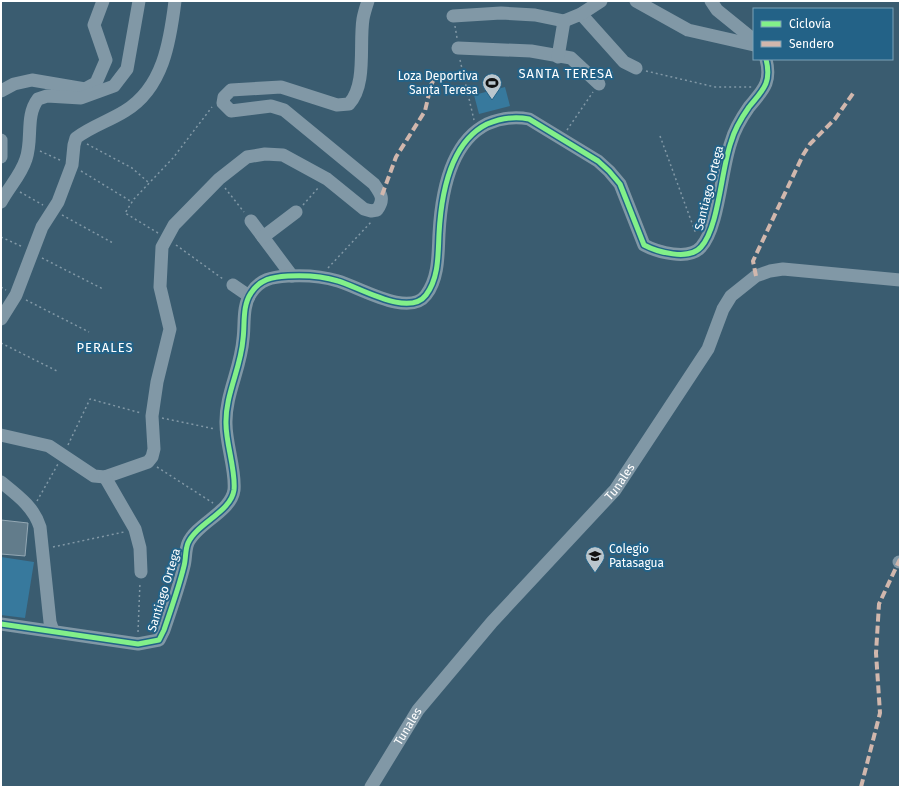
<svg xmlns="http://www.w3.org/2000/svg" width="901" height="788" font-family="'Fira Sans',sans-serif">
<rect width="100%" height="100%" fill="#3a5c70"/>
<path fill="#37799d" d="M505,87L510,106L479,114L474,95Z
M1,557L34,562L25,618L1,615Z"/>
<path fill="#627c8b" stroke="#94a8b4" d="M1,520L28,523L25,556L1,554Z"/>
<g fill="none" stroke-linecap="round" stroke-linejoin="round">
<path stroke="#8198a6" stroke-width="1.5" stroke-dasharray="2 3" stroke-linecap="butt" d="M455,26L457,38
M460,60L474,120
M646,71L715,87H752
M607,76L615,70
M567,130L593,92
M660,136L696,234
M87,144L132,168L148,182
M40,151L62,161
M81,171L132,202
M225,188L244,212
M20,192L43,205
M303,205L319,187
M62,215L113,243
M158,233L125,213L134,199L173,158L212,107
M1,237L23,247
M176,245L223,279
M42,258L103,289
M328,268L372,221
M1,287L6,290
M26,300L89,332
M1,343L59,372
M162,418L215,429
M68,445L90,399L141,413
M157,467L213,503
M37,501L58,464
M53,547L124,532
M138,632L140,582"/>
<g stroke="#8198a6" stroke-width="13">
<path d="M636,1L688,30L754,45"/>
<path d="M711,1L717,10L754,40"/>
<path d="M581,14L624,62L636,68"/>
<path d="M453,16L501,13L535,15L564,21L581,14L601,1"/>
<path d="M458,48L531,51L571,58L599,84"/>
<path d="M558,57L564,21"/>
<path d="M1,91L14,84L32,80L85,89L96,83L106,60L94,25L103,1"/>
<path d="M1,140V157"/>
<path d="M1,202C9,187 21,175 26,159C33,139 25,116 38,99L47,96L81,98L114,86L127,69L139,1"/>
<path d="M251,221L292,276"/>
<path d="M263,237L296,212"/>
<path d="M233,285L249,296"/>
<path d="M1,319L16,295L42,227L58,202L72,165L74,145L76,138C90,127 109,121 125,111C163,88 170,42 175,1"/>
<path d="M1,435L49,446L94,476L105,477L148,462L152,457L154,449L152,416L157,382L170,329L160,287L162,247L174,225L219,179L247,157L265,154L283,155L327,179L364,209L371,211L377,210C385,199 381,194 374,184L284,110L271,106L231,111L223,103L224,97L231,90L281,87L337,105L349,104C367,85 359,44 363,19C364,13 366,7 368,1"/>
<path d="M105,477L135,529L140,548L141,572"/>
<path d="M1,482C17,495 34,507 40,527L50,622L53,631"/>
<path d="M899,562H900"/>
<path d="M1,624L138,644L159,640L164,630C171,609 179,587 184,566C186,559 185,550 188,543C197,523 231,512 234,490C236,471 226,444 226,424C225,395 241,368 243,339C245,325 242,306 251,293C260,279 272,277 288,276C305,275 322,276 338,281C359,287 409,318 426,295C439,278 438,254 439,234C441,196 449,143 487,124C501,118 514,116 529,119L598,161L609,171L620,184L644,245C657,252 689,261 701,247C719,227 721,170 731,142C734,131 742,117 749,107C763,90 772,83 766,59"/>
<path id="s1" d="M371,787L418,710L492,622L615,490L708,349L723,309L731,296L756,276L770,271L783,269L900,280"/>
</g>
<path stroke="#d1b7ad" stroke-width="4" stroke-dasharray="8 4" stroke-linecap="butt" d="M382,195L396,157L425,111L431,85L435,77L462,75
M756,276L753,261L803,155L810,144L835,119L854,92
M861,787L880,713L876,653L879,604L900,559"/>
<defs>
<path id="cycleway" d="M1,624L138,644L159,640L164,630C171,609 179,587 184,566C186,559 185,550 188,543C197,523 231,512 234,490C236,471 226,444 226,424C225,395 241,368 243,339C245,325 242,306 251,293C260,279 272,277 288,276C305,275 322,276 338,281C359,287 409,318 426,295C439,278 438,254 439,234C441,196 449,143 487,124C501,118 514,116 529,119L598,161L609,171L620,184L644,245C657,252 689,261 701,247C719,227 721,170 731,142C734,131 742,117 749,107C763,90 772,83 766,59"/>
</defs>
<use href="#cycleway" stroke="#236287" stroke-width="8"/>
<use href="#cycleway" stroke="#82f089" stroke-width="5"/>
</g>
<defs>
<symbol id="stadium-pin" viewBox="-11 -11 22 30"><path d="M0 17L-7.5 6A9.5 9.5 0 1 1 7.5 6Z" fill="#bac6cd" stroke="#236287"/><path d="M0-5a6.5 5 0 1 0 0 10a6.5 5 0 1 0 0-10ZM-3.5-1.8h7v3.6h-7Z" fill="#111"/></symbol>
<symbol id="school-pin" viewBox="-11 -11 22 30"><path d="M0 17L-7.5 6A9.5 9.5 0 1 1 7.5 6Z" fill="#bac6cd" stroke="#236287"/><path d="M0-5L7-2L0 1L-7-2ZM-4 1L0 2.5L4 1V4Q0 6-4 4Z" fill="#111"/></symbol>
</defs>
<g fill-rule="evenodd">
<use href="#stadium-pin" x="481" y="72" width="22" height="30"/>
<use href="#school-pin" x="584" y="545" width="22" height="30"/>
</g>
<g text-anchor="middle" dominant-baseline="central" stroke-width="4" stroke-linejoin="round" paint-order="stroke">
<g font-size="12" fill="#fff" stroke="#236287" text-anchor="end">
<text x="478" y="76">Loza Deportiva<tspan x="478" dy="14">Santa Teresa</tspan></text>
<text x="609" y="549" text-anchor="start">Colegio<tspan x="609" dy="14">Patasagua</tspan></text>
</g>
<g font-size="12" fill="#fff" stroke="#236287">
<text transform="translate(709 188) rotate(-76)">Santiago Ortega</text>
<text stroke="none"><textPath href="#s1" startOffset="395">Tunales</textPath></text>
<text transform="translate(164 590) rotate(-73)">Santiago Ortega</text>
<text stroke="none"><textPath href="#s1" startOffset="71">Tunales</textPath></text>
</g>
<g font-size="13" letter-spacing="1" fill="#fff" stroke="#236287">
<text x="566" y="73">SANTA TERESA</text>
<text x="105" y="347">PERALES</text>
</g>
</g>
<rect width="901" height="788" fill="none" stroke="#ffffff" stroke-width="4"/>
<rect x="753" y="8" width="140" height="52" fill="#236287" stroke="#7ba1b7"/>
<rect x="761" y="21" width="20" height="6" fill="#82f089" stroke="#7ba1b7"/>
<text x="789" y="28" font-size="12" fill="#ffffff">Ciclovía</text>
<rect x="761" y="41" width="20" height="6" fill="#d1b7ad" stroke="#7ba1b7"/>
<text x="789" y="48" font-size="12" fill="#ffffff">Sendero</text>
</svg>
